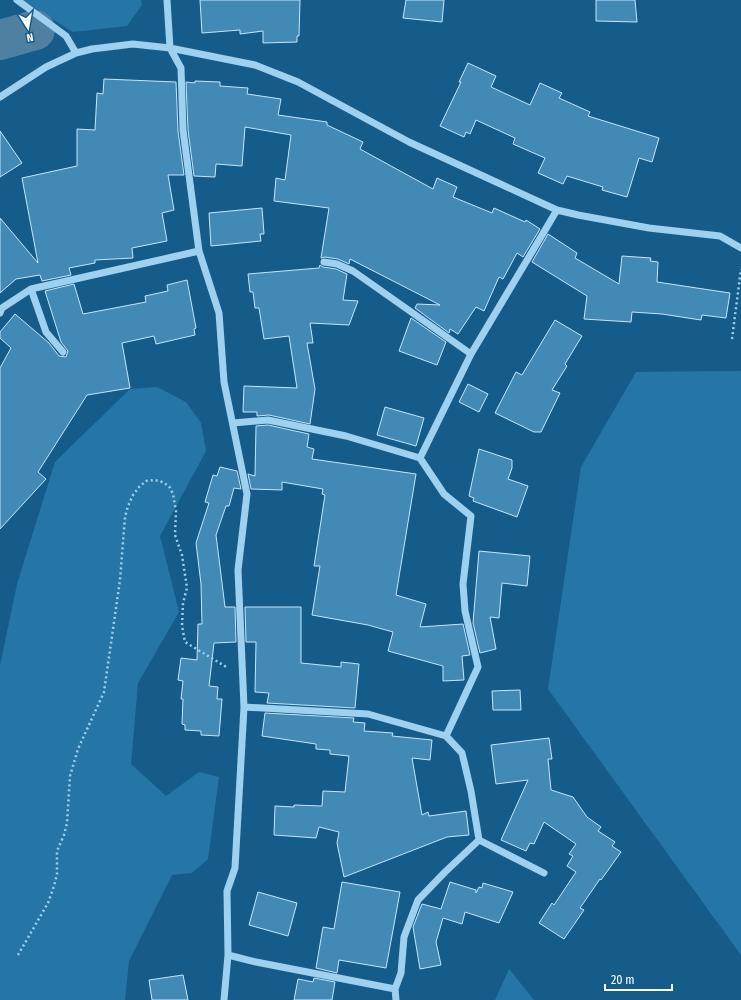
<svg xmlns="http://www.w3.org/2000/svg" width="741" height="1000" font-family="'Fira Sans Condensed',sans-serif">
<rect width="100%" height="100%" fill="#165c8a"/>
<path fill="#2576a7" d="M22,0H141L142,5L127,26L73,32Z
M741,371V955L548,689L581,467L636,372Z
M157,387L186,402L201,423L206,451L160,536L179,612L138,683L131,764L166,796L199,772L219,777L208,859L192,873L172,875L129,961L125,1000H0V666L17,584L55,462L130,389Z
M509,969L534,1000H495Z"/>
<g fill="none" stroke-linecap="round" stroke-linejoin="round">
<path stroke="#4e81a1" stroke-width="40" d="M0,40L35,30"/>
</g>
<path fill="#4389b5" stroke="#c4e6fb" d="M200,0H300L299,36H297V42L263,43V31L240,34V30L202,33Z
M406,0H444L442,22L403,18Z
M596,0H635L637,22L596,21Z
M468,63L496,76L491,87L530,105L540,83L562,93L559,98L590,112L588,116L659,138L652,162L639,158L627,197L602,190L603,187L567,176L563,184L538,173L545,158L513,144L515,138L476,120L470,134L466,132L464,137L440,126L461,82H459Z
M104,79L176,82L178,131L184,175H168L174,210L162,213L167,241L132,248L133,258L95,260V263L69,268L71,275L42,281L40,275L16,279L0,293V218L38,263L22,178L77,166V129L95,130L97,93L103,94Z
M195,81L220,82V86L248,88L247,94L281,99L278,115L327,122V125L363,142L360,149L433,189L437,178L457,187L453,197L492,213L494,208L525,222L526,220L540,229L523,257L517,253L503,279L499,277L484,311L476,307L458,334L450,329L449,333L415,308L417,304L440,305L350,259L349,264L338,259L325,257L321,258L329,208L274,201L276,178L285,180L291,135L245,127L242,166L216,164L215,177L194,176L188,130L186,82L195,83Z
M0,131L22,163L0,177Z
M262,208L264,234H260L261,241L211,246L209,213Z
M548,234L577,253L575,258L619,284L622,256L651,258L650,261L658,262L657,282L730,293L726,318L702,315L701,320L662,314L632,312L631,322L584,319L587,296L532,262Z
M320,265L323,267L336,269L347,274L343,300L358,301L349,325L310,323L313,343H307L315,389L310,424L269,415L257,416V412H243L244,386L297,388L289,336L264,339L259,308H255L253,292H250L248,274L319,268Z
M187,280L196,328L194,329L195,335L156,344L154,336L122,343L130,388L87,395L38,472L46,479L0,529V368L11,348L0,338V332L15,314L49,343L59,356L66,357L68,351L61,342L45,291L74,284L83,314L146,302L145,296L168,291L167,285Z
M411,318L446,342L437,365L399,351Z
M555,320L582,336L565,364L567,366L552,390L560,393L541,432H534L495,413L516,372L522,375Z
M468,384L488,394L479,412L459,402Z
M385,407L424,418L416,446L377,435Z
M268,425L309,434L307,447L314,449L312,459L416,474L396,595L426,604L420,627L463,624L470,655L462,656L464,680L443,681V666L388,651L393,632L368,625L312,615L320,566H314L325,495L322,494L323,489L282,482V490L251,489L248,474L255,476L256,426Z
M479,449L512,460V468L508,479L528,486L517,517L473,501L474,498L469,496Z
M220,467L237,471L241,489L234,488L229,506H226L216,535L225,607H235L236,642L214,643L209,686L218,687L217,699H222L219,736L201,735V731L185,730V725L182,724L183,699H181L183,681L178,680L181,658L197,660L198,624H202L201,584L196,543L209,503L205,502L213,475L217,476Z
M479,551L530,556L527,586L502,583L499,618L490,617L496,649L480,653L473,623Z
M245,607H301V663L341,667V662L359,664L355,708L267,703L269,693L255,692L256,642H246Z
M520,690L521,710H493L492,691Z
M265,713L354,718L353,722L365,723L364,731L393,733L392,736L432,740L430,760L412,758L422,815L428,812L429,816L466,811L469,835L447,837L344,877L337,843L339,832L319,827L316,838L274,835L275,806L294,807V805L322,806L323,791L345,792L349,756L330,754V750L316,749V744L262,736Z
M549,738L552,759H548L551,790L573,797L587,817L601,827L598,831L615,842L612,846L621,852L601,880L600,879L580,908L584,910L564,939L539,923L552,903L554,905L576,872L567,866L573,856L569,854L576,844L544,822L534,844L530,843L526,851L501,840L528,780L496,784L491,745Z
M342,882L400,892L386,968L339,960L337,973L316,968L323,927L334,929Z
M450,882L476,890V893L479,887L482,888L483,883L513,892L499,923L465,912L462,924L443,918L436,942L441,965L420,969L413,927L422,904L441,909Z
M258,892L297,903L288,936L249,925Z
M183,975L188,1000H152L149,980Z
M314,978L335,982L332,1000H294L298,979L313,982Z"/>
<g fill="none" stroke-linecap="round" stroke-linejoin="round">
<path stroke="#9ed0ef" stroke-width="2.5" stroke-dasharray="2 3" stroke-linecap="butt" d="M732,339L741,269
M18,955L48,903L54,886L57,874V851L64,835L67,823L70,776L78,749L104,692L120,580L125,517L128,506L133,495L139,487L146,481L155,480L162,482L169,486L173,494L176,511L175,535L182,555L187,588L183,603L182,626L185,642L228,668"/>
<path stroke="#9ed0ef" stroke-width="7" d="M17,0L66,36L76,53
M167,0L170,48L181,68L183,130L199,251L219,313L224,382L247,494L238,570L244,707L235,868L227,891L228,955L224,1000
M0,97L46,67L76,53L92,49L133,44L170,48L255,65L298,82L409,142L557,210L578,215L649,228L720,236L741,248
M324,262L337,264L353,271L471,354
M31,289L46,332L63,352
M0,313L2,308L31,289L199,251
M233,423L268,420L346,436L420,458
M244,707L368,714L446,736L462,753L471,791L479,840L544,873
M446,736L478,667L465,611L463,584L471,516L444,494L420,458L471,354L557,210
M228,955L256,962L395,989L401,973L404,937L418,900L445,872L479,840
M395,989L396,1000"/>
</g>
<g transform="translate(28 28) rotate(169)" stroke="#165c8a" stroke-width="3" paint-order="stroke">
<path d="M0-3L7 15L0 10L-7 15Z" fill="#ffffff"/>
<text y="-6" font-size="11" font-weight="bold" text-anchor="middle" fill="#ffffff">N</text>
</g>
<path d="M605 984v6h67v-6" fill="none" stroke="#ffffff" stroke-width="2"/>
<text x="611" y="984" font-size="12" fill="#ffffff" stroke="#165c8a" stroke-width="3" paint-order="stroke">20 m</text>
</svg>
